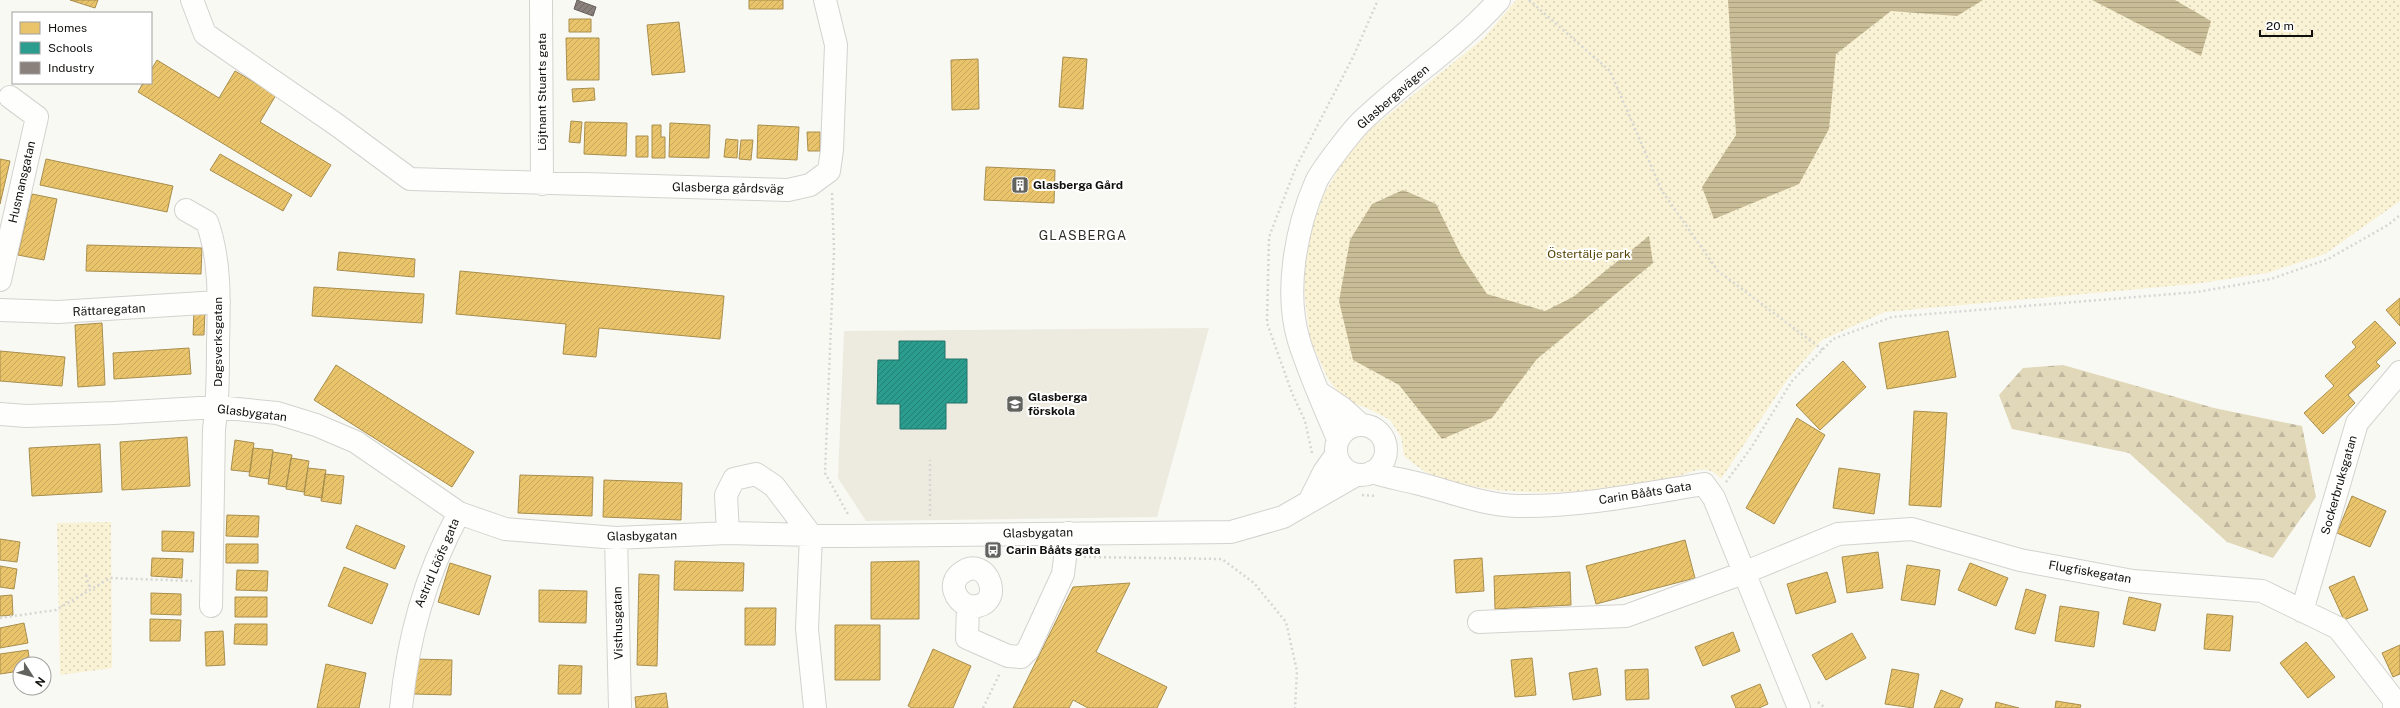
<svg xmlns="http://www.w3.org/2000/svg" width="2400" height="708" font-family="'Public Sans',sans-serif">
<defs>
<pattern id="forest-firs" width="22" height="20" patternUnits="userSpaceOnUse"><rect width="22" height="20" fill="#e1d7b9"/><path d="M5 1l3.5 6h-7zM16 11l3.5 6h-7z" fill="#c0b89e"/></pattern>
<pattern id="park-dots" width="8" height="8" patternUnits="userSpaceOnUse"><rect width="8" height="8" fill="#faf2d5"/><path d="M2 2h.1M6 6h.1" fill="none" stroke="#d5ceb6" stroke-width="1.8" stroke-linecap="round"/></pattern>
<pattern id="water-rules" width="6" height="5" patternUnits="userSpaceOnUse"><rect width="6" height="5" fill="#c8bd97"/><path d="M0 2.5h6" fill="none" stroke="#aba181"/></pattern>
<pattern id="homes-hatch" width="6" height="6" patternUnits="userSpaceOnUse"><rect width="6" height="6" fill="#e9c46a"/><path d="M-1 1l2-2M0 6l6-6M5 7l2-2" fill="none" stroke="#c7a75b"/></pattern>
<pattern id="schools-hatch" width="6" height="6" patternUnits="userSpaceOnUse"><rect width="6" height="6" fill="#2a9d8f"/><path d="M-1 1l2-2M0 6l6-6M5 7l2-2" fill="none" stroke="#237f73"/></pattern>
<pattern id="industry-hatch" width="6" height="6" patternUnits="userSpaceOnUse"><rect width="6" height="6" fill="#8a817c"/><path d="M-1 1l2-2M0 6l6-6M5 7l2-2" fill="none" stroke="#6f6864"/></pattern>
</defs>
<rect width="100%" height="100%" fill="#f9f9f4"/>
<path fill="#edebe0" d="M1209,328L1157,517L866,521L838,478L844,331Z"/>
<path fill="url(#forest-firs)" d="M2063,365L2214,408L2302,426L2316,497L2273,558L2227,542L2129,453L2012,429L1999,395L2023,368Z"/>
<path fill="url(#park-dots)" d="M1516,0H2400V201L2325,254L2267,273L2194,284L1885,312L1822,340L1787,380L1721,479C1706,461 1691,473 1672,478C1665,480 1658,481 1651,482C1588,495 1485,500 1426,472C1418,468 1411,461 1404,456L1401,437L1390,420L1369,409L1344,400L1328,379L1310,339L1304,290L1307,241L1324,194L1346,156L1372,128L1484,38Z
M111,522L112,668L60,675L57,523Z"/>
<path fill="url(#water-rules)" d="M1728,0H1983L1957,16L1891,11L1836,54L1829,129L1799,184L1714,219L1702,187L1736,135Z
M2092,0H2175L2211,21L2201,56Z
M1403,190L1436,204L1461,255L1487,294L1545,311L1573,297L1649,236L1653,263L1537,359L1492,418L1442,439L1399,385L1353,360L1339,301L1350,240L1372,204Z"/>
<path fill="url(#homes-hatch)" stroke="#a88e4e" d="M70,0H98L95,8Z
M749,0H783V9H749Z
M569,19H591V32H569Z
M679,22L685,72L652,75L647,25Z
M566,38H599V80H567Z
M1063,57L1087,59L1083,109L1059,107Z
M978,59L979,109L952,110L951,60Z
M157,60L219,98L235,71L276,95L260,122L331,165L311,197L138,92L143,83H151V70Z
M594,88L595,100L573,102L572,89Z
M571,121L582,122L580,143L569,142Z
M585,122L627,123L626,156L584,154Z
M670,123L710,125L709,158L669,157Z
M652,125H661V137H665V158H652Z
M758,125L799,127L797,160L757,158Z
M807,132H820V151H808Z
M636,136H648V157H636Z
M726,139L738,140L737,158L724,157Z
M741,140H753L751,160L739,159Z
M220,154L292,195L283,211L210,170Z
M0,159L10,161L0,204Z
M46,159L173,186L167,212L40,185Z
M986,167L1055,170L1054,203L984,200Z
M32,194L57,199L44,260L18,255Z
M87,245L202,248L201,274L86,271Z
M339,252L415,259L414,277L337,270Z
M460,271L724,296L720,339L599,328L596,357L563,354L566,324L456,314Z
M314,287L424,294L422,323L312,316Z
M2400,298V326L2386,310Z
M194,310H205L204,335H193Z
M2375,321L2396,343L2376,362L2380,366L2348,395L2355,403L2323,434L2304,413L2334,386L2325,376L2356,347L2352,342Z
M102,323L105,385L78,387L75,325Z
M1948,331L1956,377L1887,389L1879,343Z
M189,348L191,374L114,379L113,353Z
M0,351L65,357L62,386L0,381Z
M1843,361L1866,387L1820,430L1796,405Z
M336,365L474,452L452,487L314,400Z
M1914,411L1947,413L1941,507L1909,505Z
M1797,418L1825,435L1774,524L1746,508Z
M187,437L190,486L122,490L120,442Z
M235,440L254,443L250,472L231,470Z
M100,444L102,492L32,496L29,448Z
M253,448L273,450L269,479L249,476Z
M273,452L292,455L286,487L268,484Z
M291,458L309,461L304,492L286,489Z
M308,468L326,470L322,498L304,495Z
M1839,468L1880,474L1874,514L1833,508Z
M325,474L344,476L341,504L321,501Z
M520,475L593,477L592,516L518,513Z
M604,480L682,483L681,520L603,517Z
M2352,496L2386,511L2370,547L2337,533Z
M227,515L259,516L258,537L226,536Z
M356,525L405,546L395,569L346,548Z
M162,531L194,532L193,552L162,551Z
M0,539L20,542L17,562L0,560Z
M1685,540L1695,578L1596,604L1586,566Z
M226,544H258V563H226Z
M1878,552L1883,588L1847,593L1842,557Z
M152,558L183,559L182,578L151,576Z
M1482,558L1484,591L1456,593L1454,560Z
M675,561L744,563L743,591L674,590Z
M919,561V619H871V562Z
M450,563L491,576L479,615L438,602Z
M1970,563L2008,578L1996,606L1958,590Z
M1907,565L1940,570L1935,605L1901,600Z
M0,566L17,569L14,589L0,587Z
M344,567L388,584L372,624L328,606Z
M237,570L268,571L267,591L236,590Z
M1570,572L1571,605L1495,609L1494,576Z
M1827,572L1836,602L1796,614L1787,584Z
M639,574L659,575L657,666L637,665Z
M2354,576L2368,610L2344,620L2329,587Z
M1130,583L1096,652L1167,687L1157,708H1088L1073,700L1069,708H1013L1073,587Z
M2026,589L2046,595L2035,634L2015,629Z
M539,590L587,591L586,623L539,622Z
M151,593L181,594V615L151,614Z
M12,595L13,615L0,616V596Z
M235,597H267V617H235Z
M2129,597L2161,604L2155,631L2123,624Z
M2060,606L2099,612L2094,647L2055,641Z
M745,608H776L775,645H745Z
M2207,614L2233,616L2230,651L2204,649Z
M150,619L181,620L180,641H150Z
M24,623L28,643L0,648V628Z
M235,624H267V645L234,644Z
M835,625H880V680H835Z
M223,631L225,665L206,666L205,632Z
M1733,632L1740,651L1703,666L1695,647Z
M1852,633L1866,658L1826,680L1812,655Z
M2306,642L2335,677L2308,698L2280,663Z
M2400,645V674L2393,677L2382,653Z
M933,649L971,666L953,708H912L908,706Z
M28,650L30,664H20V671L0,674V654Z
M1532,658L1536,695L1515,697L1511,660Z
M415,659L452,660L451,695L414,694Z
M326,664L366,673L359,708H317Z
M559,665L582,666L581,694H558Z
M1597,668L1601,695L1573,700L1569,673Z
M1648,669L1649,699L1626,700L1625,670Z
M1892,669L1919,674L1913,708L1885,704Z
M1760,684L1768,704L1759,708H1736L1731,696Z
M1941,690L1963,699L1959,708H1934Z
M666,693L668,708H636L635,697Z
M2056,701L2081,705L2080,708H2055Z
M1996,702L2019,708H1995Z"/>
<path fill="url(#schools-hatch)" stroke="#227368" d="M899,341H945V359H967V403H946V429H900V404H877L878,360H899Z"/>
<path fill="url(#industry-hatch)" stroke="#665f5b" d="M577,0L596,7L593,16L574,9Z"/>
<g fill="none" stroke-linecap="round" stroke-linejoin="round">
<defs>
<path id="minor" d="M192,0L205,34L337,125L410,179L788,190L810,185L829,171L832,150L836,45L825,0
M541,0L542,184
M186,210L207,222C221,261 219,303 218,344C218,373 218,401 214,429L211,606
M0,280L37,117L10,97
M0,310L58,312L219,302
M1321,394L1342,408L1361,425
M0,414L26,416L114,413L217,407L277,413L316,425L356,442L459,513L505,529L616,538L728,533L851,536L1231,532L1283,517L1356,475
M1336 450a25 25 0 1 1 50 0a25 25 0 1 1-50 0Z
M1338,439C1325,409 1309,373 1299,341C1284,292 1296,228 1316,182C1320,172 1354,128 1363,120C1407,78 1459,45 1499,0
M1372,472C1389,478 1400,479 1416,483C1450,491 1482,505 1517,506C1580,507 1643,494 1704,484L1714,498L1799,708
M1309,502L1324,472L1336,455
M728,533L726,495L734,479L756,474L774,486L811,535L807,629L815,708
M616,538L620,708
M968,606C955,600 948,584 960,574C988,550 1009,611 968,606L967,638L1008,656L1021,657L1028,650L1063,574L1068,533
M2302,611L2357,423L2400,372
M1479,622L1626,616L1746,572L1838,534L1912,529L2020,560L2133,581L2262,591L2338,628L2394,700V708
M401,708C408,637 425,576 459,513"/>
</defs>
<use href="#minor" stroke="#d3d2cf" stroke-width="24"/>
<path stroke="#d5d5d4" stroke-width="2.5" stroke-dasharray="2 3" stroke-linecap="butt" d="M1529,0L1610,71L1662,191L1718,271L1823,350
M832,193L834,250L825,473L849,516
M1312,453L1305,421L1292,393L1267,323L1269,237L1296,167L1353,57L1378,0
M1726,482L1751,448L1792,381L1833,339L1892,317L2197,292L2271,279L2328,259L2388,225L2400,215
M1362,495L1377,496
M930,516V460
M1084,557L1222,559L1254,583L1286,622L1297,671L1295,708
M86,575L90,589
M0,618L56,610L110,578L192,581
M1818,702L1825,708
M983,708L1000,673"/>
<use href="#minor" stroke="#fefefd" stroke-width="22"/>
</g>
<defs>
<symbol id="building-square" viewBox="-11 -11 22 22"><rect x="-9" y="-9" width="18" height="18" rx="4" fill="#62625e" stroke="#fff"/><path d="M-4-6H4V6H1V3H-1V6H-4ZM-2.5-4.3h1.7v1.8h-1.7ZM.8-4.3h1.7v1.8H.8ZM-2.5-1h1.7V.8h-1.7ZM.8-1h1.7V.8H.8Z" fill="#fff"/></symbol>
<symbol id="school-square" viewBox="-11 -11 22 22"><rect x="-9" y="-9" width="18" height="18" rx="4" fill="#62625e" stroke="#fff"/><path d="M0-5L7-2L0 1L-7-2ZM-4 1L0 2.5L4 1V4Q0 6-4 4Z" fill="#fff"/></symbol>
<symbol id="bus-square" viewBox="-11 -11 22 22"><rect x="-9" y="-9" width="18" height="18" rx="4" fill="#62625e" stroke="#fff"/><path d="M-5-6H5V4H4V6H2V4H-2V6H-4V4H-5ZM-3.5-4V0h7V-4ZM-3.5 1.2v1.5H-2V1.2ZM2 1.2v1.5H3.5V1.2Z" fill="#fff"/></symbol>
</defs>
<g fill-rule="evenodd">
<use href="#building-square" x="1010" y="175" width="20" height="20"/>
<use href="#school-square" x="1005" y="394" width="20" height="20"/>
<use href="#bus-square" x="983" y="540" width="20" height="20"/>
</g>
<g text-anchor="middle" dominant-baseline="central" stroke-width="4" stroke-linejoin="round" paint-order="stroke">
<g font-size="12" fill="#11100d" stroke="#fff">
<text transform="translate(542 92) rotate(-90)">Löjtnant Stuarts gata</text>
<text transform="translate(1393 97) rotate(-41)">Glasbergavägen</text>
<text transform="translate(22 182) rotate(-77)">Husmansgatan</text>
<text transform="translate(728 188) rotate(1)">Glasberga gårdsväg</text>
<text transform="translate(109 310) rotate(-3)">Rättaregatan</text>
<text transform="translate(218 342) rotate(-90)">Dagsverksgatan</text>
<text transform="translate(252 413) rotate(7)">Glasbygatan</text>
<text transform="translate(2339 485) rotate(-74)">Sockerbruksgatan</text>
<text transform="translate(1645 493) rotate(-9)">Carin Bååts Gata</text>
<text transform="translate(1038 533) rotate(-1)">Glasbygatan</text>
<text transform="translate(642 536) rotate(-1)">Glasbygatan</text>
<text transform="translate(437 563) rotate(-67)">Astrid Lööfs gata</text>
<text transform="translate(2090 572) rotate(10)">Flugfiskegatan</text>
<text transform="translate(618 623) rotate(-91)">Visthusgatan</text>
</g>
<g font-size="12" font-weight="bold" fill="#11100d" stroke="#fff" text-anchor="start">
<text x="1033" y="185">Glasberga Gård</text>
<text x="1028" y="397">Glasberga<tspan x="1028" dy="14">förskola</tspan></text>
<text x="1006" y="550">Carin Bååts gata</text>
</g>
<g font-size="12" fill="#544300" stroke="#fff">
<text x="1589" y="254">Östertälje park</text>
</g>
<g font-size="13" letter-spacing="1" fill="#312f29" stroke="#fff">
<text x="1083" y="235">GLASBERGA</text>
</g>
</g>
<rect x="12" y="12" width="140" height="72" fill="#ffffff" stroke="#a09f9e"/>
<rect x="20" y="22" width="20" height="12" fill="#e9c46a" stroke="#a09f9e"/>
<text x="48" y="32" font-size="12" fill="#11100d">Homes</text>
<rect x="20" y="42" width="20" height="12" fill="#2a9d8f" stroke="#a09f9e"/>
<text x="48" y="52" font-size="12" fill="#11100d">Schools</text>
<rect x="20" y="62" width="20" height="12" fill="#8a817c" stroke="#a09f9e"/>
<text x="48" y="72" font-size="12" fill="#11100d">Industry</text>
<g transform="translate(32 676) rotate(126)"><circle r="19" fill="#ffffff" stroke="#a09f9e"/>
<path d="M0-3L7 15L0 10L-7 15Z" fill="#62625e"/>
<text y="-6" font-size="11" font-weight="bold" text-anchor="middle" fill="#11100d">N</text>
</g>
<path d="M2260 30v6h52v-6" fill="none" stroke="#11100d" stroke-width="2"/>
<text x="2266" y="30" font-size="12" fill="#11100d" stroke="#ffffff" stroke-width="3" paint-order="stroke">20 m</text>
</svg>
